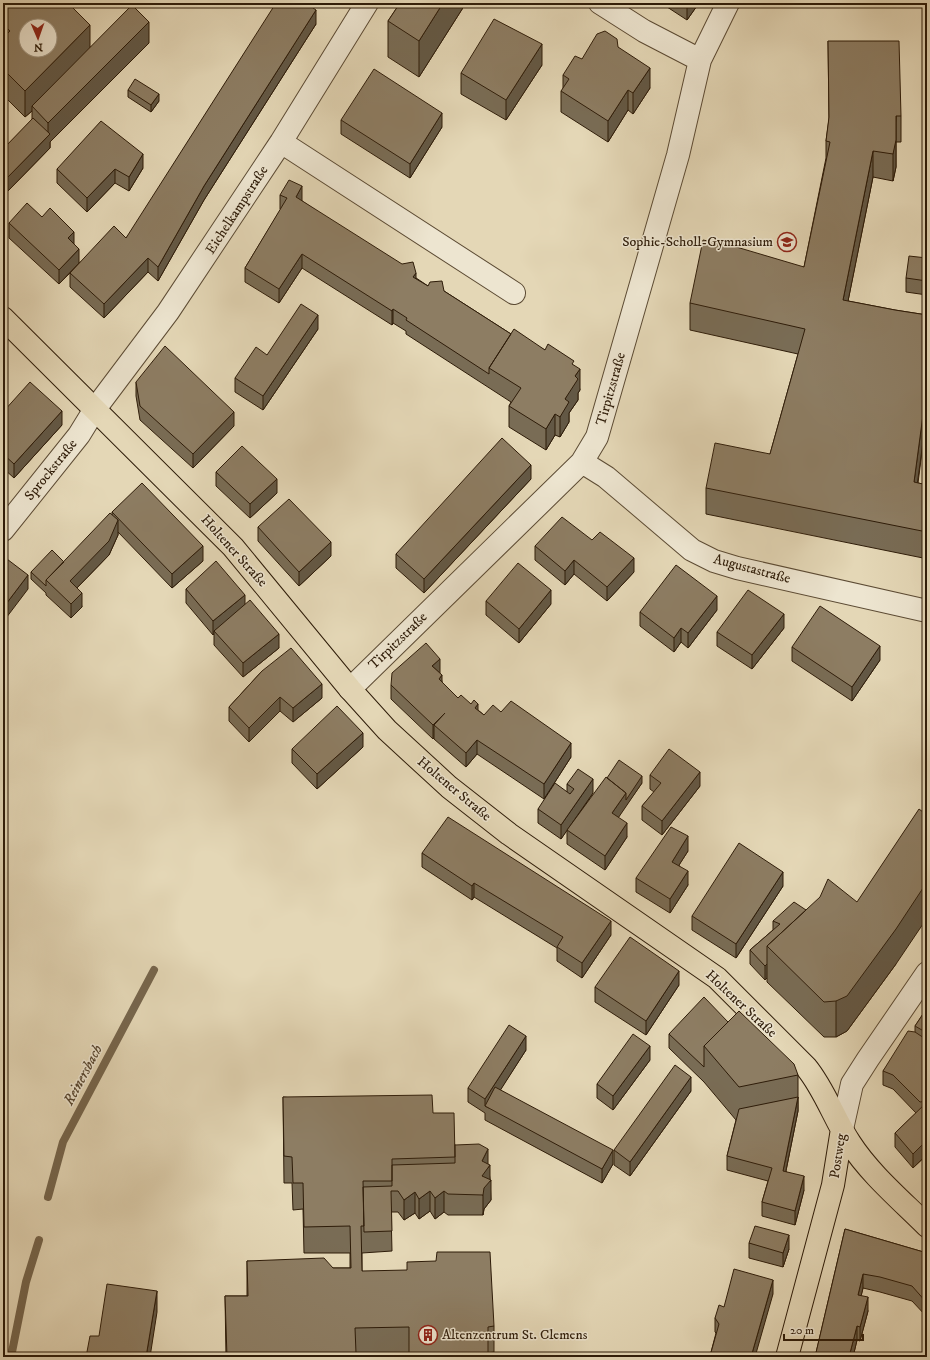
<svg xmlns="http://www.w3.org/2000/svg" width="930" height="1360" font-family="'IM FELL DW Pica',serif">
<rect width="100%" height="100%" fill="#e4d7b6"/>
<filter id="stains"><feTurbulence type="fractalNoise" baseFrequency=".005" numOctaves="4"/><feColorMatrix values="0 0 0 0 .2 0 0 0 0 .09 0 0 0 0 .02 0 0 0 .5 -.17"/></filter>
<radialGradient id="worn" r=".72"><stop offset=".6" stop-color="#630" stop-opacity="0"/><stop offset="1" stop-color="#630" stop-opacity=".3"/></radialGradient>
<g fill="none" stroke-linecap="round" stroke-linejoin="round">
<path stroke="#76664d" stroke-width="8" d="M48,1197L63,1142L154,970
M11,1357L26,1282L39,1240"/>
<defs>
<path id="minor" d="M600,3L644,31L700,60
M281,142L514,293
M582,462L606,477L692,550L714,561L737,568L927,611
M3,530L79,435L95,409L168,312L281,142L367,3
M350,689L582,462L597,437L678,155L700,60L728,3
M842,1129L852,1084L868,1059L927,973"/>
<path id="major" d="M3,318L233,547L350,689L387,730L449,787L509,834L717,978L806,1067C825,1090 834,1119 850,1143C870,1174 901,1200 927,1226
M787,1357L833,1185L842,1129"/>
</defs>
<use href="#minor" stroke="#5c4b34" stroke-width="24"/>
<use href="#major" stroke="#2e1c09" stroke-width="24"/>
<use href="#minor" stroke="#ede5d0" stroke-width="22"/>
<use href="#major" stroke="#e4d7b6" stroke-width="22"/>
</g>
<path fill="#796c55" stroke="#2e1c09" d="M3,3L90,47L149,43L50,142V148L6,193L3,190V149L32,120V111L25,117L3,95Z
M400,3H466L419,77L388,57V21Z
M661,3H699L687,20Z
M316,24L204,200L158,281L148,272L104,318L70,287V273L59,284L9,238V223L42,217L74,244L79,263L126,238Z
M828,41L901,116V142H896V167L893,181L873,177L848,301L895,310L927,315V412L918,483L927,485V584L923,583V558L706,514V488L770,454L798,354L690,330V303L804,267L826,158V141L829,119Z
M618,47L650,88L633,114L628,110L608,142L561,112V91L563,89V75L582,59Z
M542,65L506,120L461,94V73Z
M128,90L159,101L151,112L128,97Z
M341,120L442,127L410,178L341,134Z
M143,168L129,191L115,183L87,212L57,183V169Z
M280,195L302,201L428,286L444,291L511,334L545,350L574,366L580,390L578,393V400L569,413V422L560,437L555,435L546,450L509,427V406L511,402L406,334V331L393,323L392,325L302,268L279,303L245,282V268L281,209H280Z
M927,258V295L906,292V278Z
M318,329L263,410L235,392V378L267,355Z
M136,382L234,426L193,468L140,420L136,396Z
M3,412L62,425L14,478L3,468Z
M216,472L277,493L250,518L216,486Z
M531,479L424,593L396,568V554Z
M112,512L203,561L172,588L118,532V535L109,555L77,588L82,607L71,618L46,595V593L31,579V572L64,562L112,515Z
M258,527L331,556L299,586L258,541Z
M535,546L634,572L607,601L574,574L565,585L535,560Z
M186,589L245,604L279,648L243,677L214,645V634L213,635L186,603Z
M486,601L551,604L519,643L486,615Z
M717,610L688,648L681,642L674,652L640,626V612Z
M784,628L752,669L717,646V632Z
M792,647L880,660L852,701L792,661Z
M262,671L322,698L293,722L280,711L249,742L229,721V707Z
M440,673L442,682L458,698L478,710L484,715L501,712L571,757L544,799L477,754L466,767L434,739V738L433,739L391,699V685Z
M363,747L317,789L292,763V749Z
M650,775L700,786L662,835L642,820V806L654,792L650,789Z
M607,778L642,783L618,817L627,837L605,870L567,844V830L561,839L538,823V809L567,792V784L593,793L570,827Z
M688,851L679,865L688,885L670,913L636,892V878Z
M422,853L611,935L582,978L557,961V948L474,897L472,900L422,867Z
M783,886L736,958L692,930V916Z
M806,910L896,964L847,1031L836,1037H824L767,982V978L765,980L750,964V950L773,930V921Z
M679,985L646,1035L595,1002V987Z
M927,1008V1155L913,1168L895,1147V1133L916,1113L893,1089L883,1085V1071L915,1032V1026Z
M728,1022L798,1075V1111L786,1171L804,1190L795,1225L762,1216V1202L768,1181L727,1170V1156L736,1120L704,1082L669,1048V1034Z
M526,1050L500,1090L613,1164L602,1183L485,1120V1113L468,1102V1088Z
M650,1060L613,1110L597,1098V1084Z
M691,1091L630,1176L614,1165V1150Z
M283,1097L433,1113L455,1145L488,1164L490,1179L491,1200L484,1209L483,1215H448L444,1212L435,1219L430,1211L419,1219L415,1213L404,1220L398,1212H391L392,1251L362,1253V1271L494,1326V1352L488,1353V1357H409V1354H366V1357H226L225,1296H247V1261L333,1268H350V1253H304L303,1209L293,1210L292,1183H284Z
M845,1229L927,1253V1317L912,1301L880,1292L863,1288L861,1296L868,1311L860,1341L857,1340L853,1357H815Z
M749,1243L789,1249L783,1267L749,1258Z
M773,1294L710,1356L716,1333L715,1332V1318L724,1307Z"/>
<path fill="#635845" stroke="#2e1c09" d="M443,3H466L419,77V41Z
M689,3H699L687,20V5Z
M316,10V24L204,200L158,281V267L204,186Z
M149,22V43L50,142V148L6,193V179L48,136V123Z
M90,25V51L32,106V111L25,117V91Z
M542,44V65L506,120V100Z
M650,68V88L633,114V93Z
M628,90V110L608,142V121Z
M159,94V101L151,112V105Z
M442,113V127L410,178V164Z
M896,116V167L893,181V154Z
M873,151V177L843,326V300Z
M143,154V168L129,191V177Z
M115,169V183L87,212V198Z
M302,186V201L296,211V197Z
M74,232V246L68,238Z
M79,249V263L59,284V270Z
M302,254V268L279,303V289Z
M148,258V272L104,318V304Z
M416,273V287L413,277Z
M393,309V323L392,325V311Z
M318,315V329L263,410V396Z
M4,354V368L3,369V355Z
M580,369V390L578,393V400L569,413V422L560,437V417L565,399L575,376Z
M927,385V412L914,508V482Z
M62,411V425L14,478V464Z
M234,412V426L193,468V454Z
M555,414V435L546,450V429Z
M531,465V479L424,593V579Z
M277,479V493L250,518V504Z
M118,520V535L109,555L70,595V581Z
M331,542V556L299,586V572Z
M203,546V561L172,588V574Z
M634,558V572L607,601V587Z
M574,560V574L565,585V571Z
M28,575V589L3,622V608Z
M551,590V604L519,643V629Z
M82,593V607L71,618V604Z
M245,595V609L214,631V634L213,635V621Z
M717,596V610L688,648V633Z
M784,614V628L752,669V655Z
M681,628V642L674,652V638Z
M279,634V648L243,677V663Z
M880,646V660L852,701V687Z
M440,659V673L432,666Z
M442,675V689L439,679Z
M322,684V698L293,722V708Z
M280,697V711L249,742V728Z
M478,704V718L475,708Z
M445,713L434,725V738L433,739V725Z
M363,733V747L317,789V774Z
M477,740V754L466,767V753Z
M571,743V757L544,799V784Z
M700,772V786L662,835V821Z
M642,776V783L612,827V813L626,793Z
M593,779V793L561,839V825Z
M627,823V837L605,870V856Z
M688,836V851L672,876V862Z
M688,871V885L670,913V899Z
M783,872V886L736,958V944Z
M927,882V918L896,964L847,1031L836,1037V1001Z
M474,883V897L472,900V886Z
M611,921V935L582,978V963Z
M767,964V978L765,980V966Z
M679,971V985L646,1035V1021Z
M526,1036V1050L489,1108L485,1106V1099Z
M650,1046V1060L613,1110V1096Z
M691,1077V1091L630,1176V1162Z
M798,1097V1111L783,1185V1171Z
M927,1140V1154L913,1168V1154Z
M488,1149V1168L490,1165V1182L491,1180V1200L484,1209L483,1215V1195H482V1161Z
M613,1150V1164L602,1183V1169Z
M804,1176V1190L795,1225V1211Z
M430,1191V1211L419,1219V1199Z
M444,1191V1212L435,1219V1198Z
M415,1192V1213L404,1220V1200Z
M789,1235V1249L783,1267V1253Z
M863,1274V1288L858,1309V1295Z
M773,1280V1294L755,1357H751Z
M157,1291V1312L150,1357H146Z
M868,1297V1311L860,1341V1327Z
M857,1326V1340L853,1357H849Z"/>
<path fill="#8d7d63" stroke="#2e1c09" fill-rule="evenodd" d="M3,3H68L90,25L25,91L3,69V38L10,31L3,24ZM26,26H50V50H26Z
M276,3H306L316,10L204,186L158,267L148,258L104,304L70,273L114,226L126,238Z
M400,3H443L419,41L388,21Z
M683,3H689L687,5Z
M132,5L149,22L48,123L32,106Z
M494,19L542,44L506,100L461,73Z
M605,31L617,39L618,47L650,68L633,93L628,90L608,121L561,91L569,79L563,75L575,56L582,59L597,34Z
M828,41H899L901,116H896V140L893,154L873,151L843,300L895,310L927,315V385L914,482L927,485V532L706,488L715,443L770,454L805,329L690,303L703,240L733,246L804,267L830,142L826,141L829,117Z
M374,69L442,113L410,164L341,120Z
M135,79L159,94L151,105L128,90Z
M33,118L50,134L6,179L3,176V149Z
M101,121L143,154L129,177L115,169L87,198L57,169Z
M289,180L302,186L296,197L402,264L413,262L416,273L413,277L428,286L430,282L442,281L444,291L511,334L489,368V374L406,320L407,318L393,309L392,311L302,254L279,289L245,268L287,198L280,195Z
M27,203L42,217L50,208L74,232L68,238L79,249L59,270L9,223Z
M909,256L927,258V281L906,278Z
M301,304L318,315L263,396L235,378L256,347L267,355Z
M514,329L545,350L548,344L574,361L572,364L580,369L575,376L578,379L565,399L569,402L560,417L555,414L546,429L509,406L521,388L489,368Z
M165,346L234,412L193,454L140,406L136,382Z
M30,382L62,411L14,464L3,454V412Z
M502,438L531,465L424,579L396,554Z
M242,446L277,479L250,504L216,472Z
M142,483L203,546L172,574L112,512Z
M289,499L331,542L299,572L258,527Z
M110,513L118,520L109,541L70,581L82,593L71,604L46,580Z
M562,517L592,540L600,532L634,558L607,587L574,560L565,571L535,546Z
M927,536V557L923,556Z
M52,550L64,562L46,580V586L31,572Z
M3,556L28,575L3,608Z
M216,561L245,595L213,621L186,589Z
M518,563L551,590L519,629L486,601Z
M676,565L717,596L688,633L681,628L674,638L640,612Z
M748,590L784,614L752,655L717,632Z
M250,600L279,634L243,663L214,631Z
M820,606L880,646L852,687L792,647Z
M426,643L440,659L432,666L442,675L439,679L458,698L461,695L471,704L474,700L478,704L475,708L484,715L493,705L501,712L511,701L571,743L544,784L477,740L466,753L434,725L445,713L433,725L391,685L392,673Z
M291,648L322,684L293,708L280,697L249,728L229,707L262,671Z
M337,706L363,733L317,774L292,749Z
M669,749L700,772L662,821L642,806L661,783L650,775Z
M619,760L642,776L626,800V793L607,778Z
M578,769L593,779L561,825L538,809L555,783L570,794L574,789L567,784Z
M606,777L626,793L612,813L627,823L605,856L567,830Z
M919,809L927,815V882L896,929L847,996L836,1001L824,1002L767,946L820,897L828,879L857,902Z
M448,817L611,921L582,963L557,947L563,937L474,883L472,886L422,853Z
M671,827L688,836L672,862L688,871L670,899L636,878Z
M739,843L783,872L736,944L692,916Z
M794,902L806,910L767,946V964L765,966L750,950L780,924L773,921Z
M630,937L679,971L646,1021L595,987Z
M704,997L728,1022L704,1046V1067L669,1034Z
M927,1008V1033L915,1026Z
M739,1011L794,1064L798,1075L739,1087L704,1046Z
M509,1025L526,1036L485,1099L468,1088Z
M908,1031L915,1032L927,1040V1101L920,1102L893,1075L883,1071Z
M633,1034L650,1046L613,1096L597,1084Z
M675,1065L691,1077L630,1162L614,1150Z
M495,1087L613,1150L602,1169L485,1106Z
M432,1095L433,1113H454L455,1157L392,1159V1181H363L364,1226H361L362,1271L407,1270V1262L436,1261L437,1252H490L494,1326L488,1327V1357H431V1356H409V1327L355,1328L356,1353H366V1357H227L225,1296H248L247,1261L324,1258L333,1268H351L350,1226L304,1227L303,1183H293L292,1157L284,1156L283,1097Z
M798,1097L783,1171L804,1176L795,1211L762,1202L772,1168L727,1156L739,1109Z
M927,1102V1140L913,1154L895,1133Z
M479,1144L488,1149L482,1161L490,1165L482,1176L491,1180L484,1188L483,1195L448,1194L444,1191L435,1198L430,1191L419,1199L415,1192L404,1200L398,1191H391L392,1231L364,1232L363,1187L392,1186V1165L455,1163V1145Z
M755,1226L789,1235L783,1253L749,1243Z
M845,1229L927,1253V1303L912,1286L880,1277L863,1274L858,1295L868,1297L860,1327L857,1326L849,1357H815Z
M734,1269L773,1280L751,1357H706L710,1356L719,1324L715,1318L719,1305L724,1307Z
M107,1284L157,1291L146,1357H86L90,1336H99Z"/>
<defs>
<symbol id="school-ring" viewBox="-11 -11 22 22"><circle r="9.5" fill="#ede5d0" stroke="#8f2418" stroke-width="1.5"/><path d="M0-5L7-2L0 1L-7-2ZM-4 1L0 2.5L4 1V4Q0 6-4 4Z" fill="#8f2418"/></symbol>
<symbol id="building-ring" viewBox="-11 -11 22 22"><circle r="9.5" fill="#ede5d0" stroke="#8f2418" stroke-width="1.5"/><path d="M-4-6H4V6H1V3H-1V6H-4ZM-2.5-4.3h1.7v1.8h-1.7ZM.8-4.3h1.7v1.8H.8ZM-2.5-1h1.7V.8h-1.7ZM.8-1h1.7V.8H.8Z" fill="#8f2418"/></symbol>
</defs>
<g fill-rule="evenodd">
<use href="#school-ring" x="776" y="231" width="22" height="22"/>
<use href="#building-ring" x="417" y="1324" width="22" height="22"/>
</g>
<g text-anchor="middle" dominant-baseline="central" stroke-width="3" stroke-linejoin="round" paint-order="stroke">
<g font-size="14" fill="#2e1c09" stroke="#ede5d0">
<text transform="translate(237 210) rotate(-57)">Eichelkampstraße</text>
<text transform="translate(611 389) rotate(-74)">Tirpitzstraße</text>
<text transform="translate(51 470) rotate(-51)">Sprockstraße</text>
<text transform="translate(234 551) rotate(48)">Holtener Straße</text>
<text transform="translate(752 569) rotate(15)">Augustastraße</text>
<text transform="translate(398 641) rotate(-44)">Tirpitzstraße</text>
<text transform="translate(454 789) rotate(40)">Holtener Straße</text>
<text transform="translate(741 1004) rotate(43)">Holtener Straße</text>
<text transform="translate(838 1156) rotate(-81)">Postweg</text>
</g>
<g font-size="14" fill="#2e1c09" stroke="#ede5d0" text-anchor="end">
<text x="773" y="242">Sophie-Scholl-Gymnasium</text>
<text x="442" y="1335" text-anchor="start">Altenzentrum St. Clemens</text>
</g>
<g font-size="15" font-style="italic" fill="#584731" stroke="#ede5d0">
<text transform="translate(83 1075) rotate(-62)">Reinersbach</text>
</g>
</g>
<rect width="930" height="1360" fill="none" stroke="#e4d7b6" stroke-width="16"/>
<rect x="4" y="4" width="922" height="1352" fill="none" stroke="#2e1c09" stroke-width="2"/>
<rect x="8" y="8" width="914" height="1344" fill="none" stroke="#2e1c09"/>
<g transform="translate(38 38) rotate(178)"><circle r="19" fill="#ede5d0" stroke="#a19580"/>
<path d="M0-3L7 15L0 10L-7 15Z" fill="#8f2418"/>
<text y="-6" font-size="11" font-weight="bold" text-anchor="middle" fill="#2e1c09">N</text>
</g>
<path d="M784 1334v6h79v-6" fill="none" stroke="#2e1c09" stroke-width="2"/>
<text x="790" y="1334" font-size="12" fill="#2e1c09" stroke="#ede5d0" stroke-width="3" paint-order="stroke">20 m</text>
<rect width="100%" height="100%" filter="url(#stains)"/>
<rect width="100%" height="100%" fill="url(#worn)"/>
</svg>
